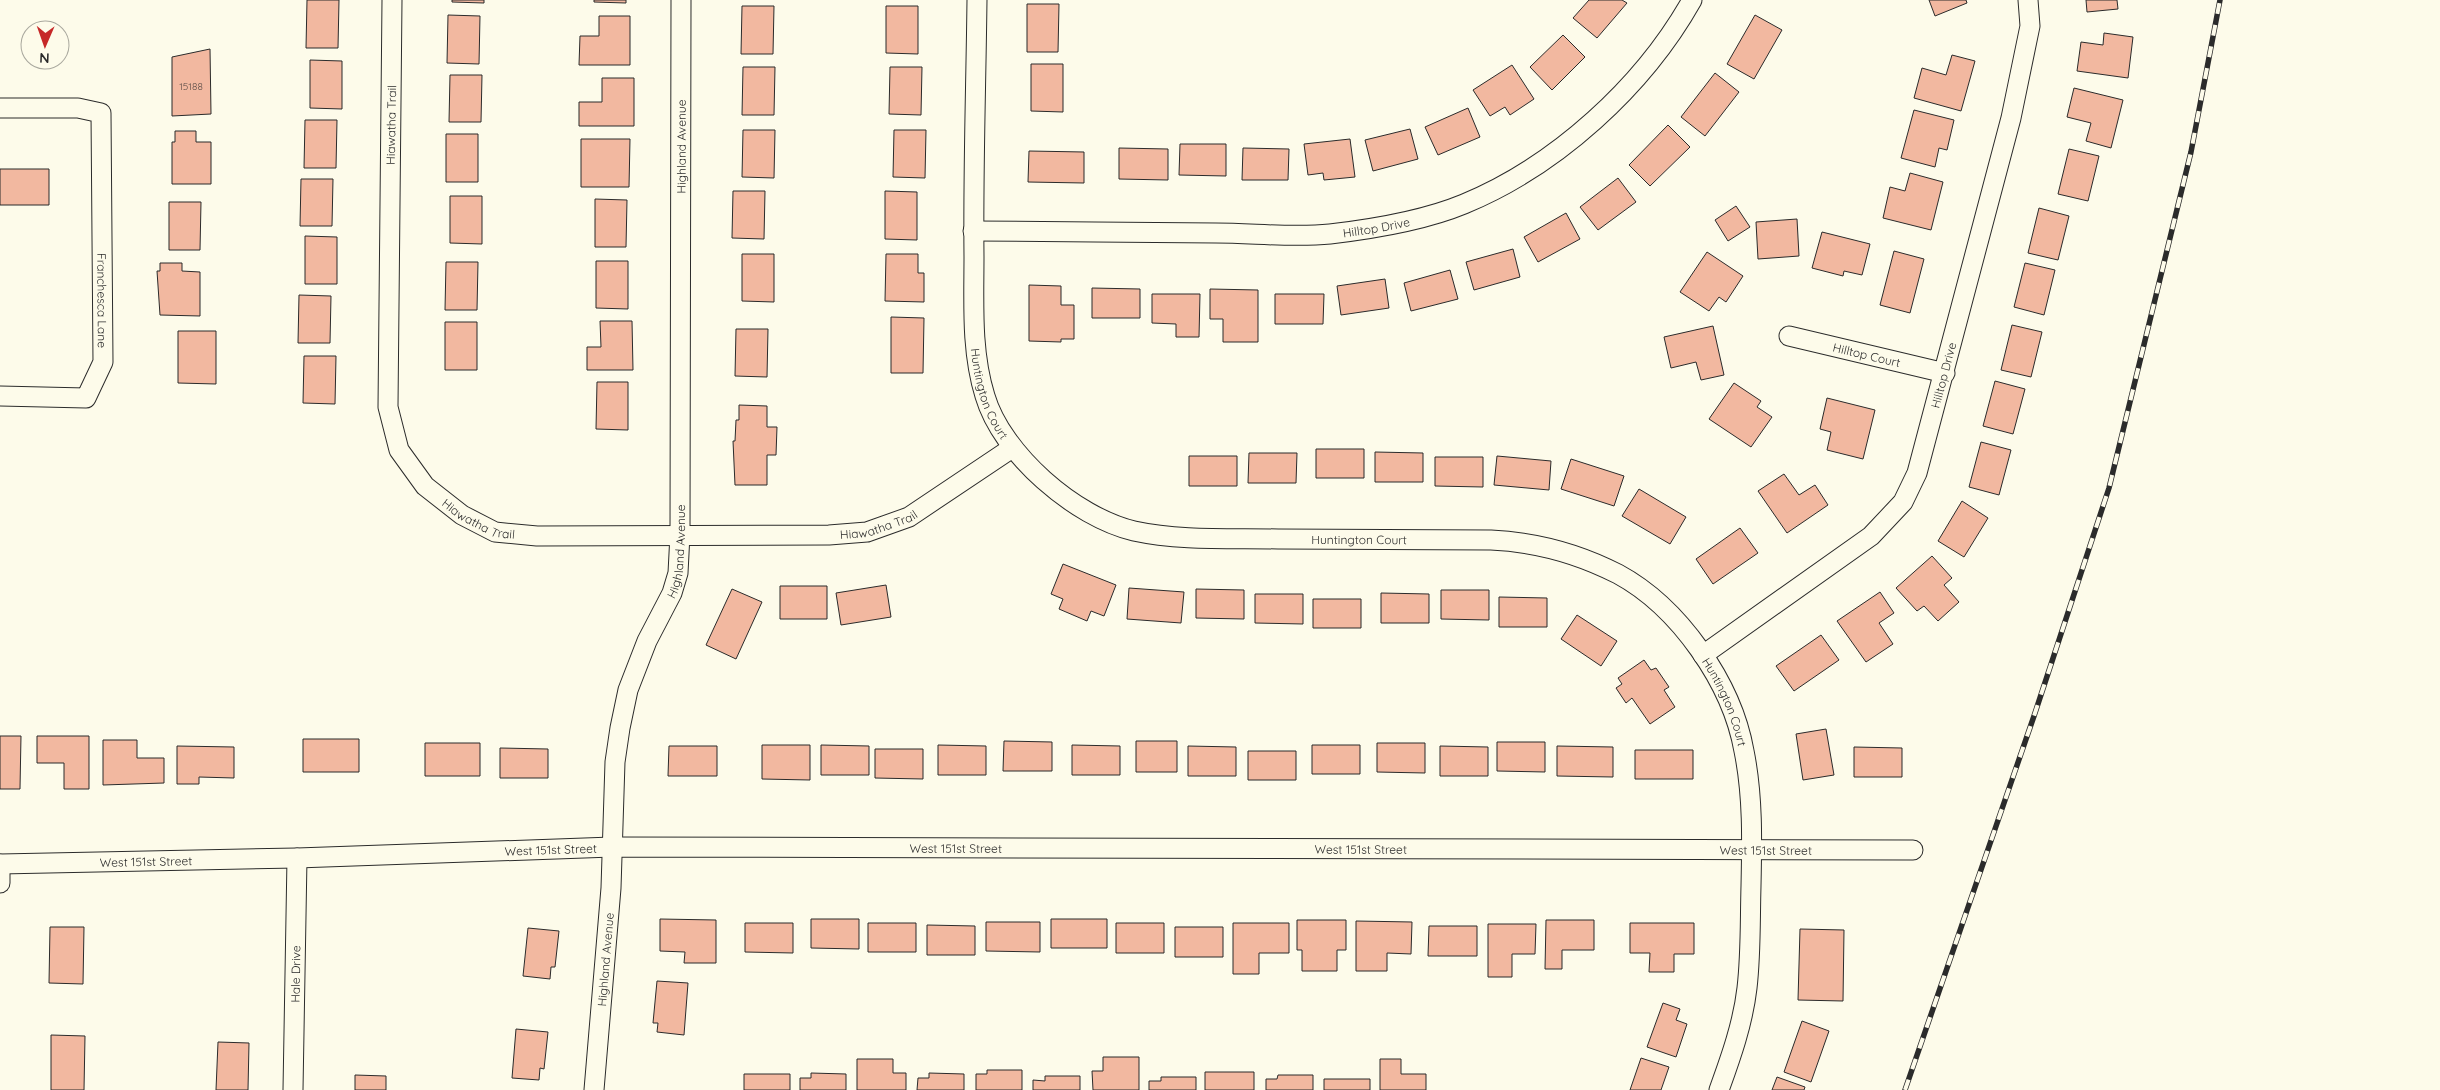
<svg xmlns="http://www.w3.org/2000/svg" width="2440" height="1090" font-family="Quicksand,sans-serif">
<rect width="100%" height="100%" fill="#fdfbea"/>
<path fill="#f2b8a0" stroke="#2b2b2b" d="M307,0H339L338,48H306Z
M452,0H484V3L452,2Z
M594,0H626V3L594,2Z
M1589,0H1622L1627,3L1597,38L1573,18Z
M1929,0H1966L1967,3L1935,16Z
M2086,0H2117L2118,9L2087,12Z
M1027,4H1059L1058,52H1027Z
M742,6H774L773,54H741Z
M886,6H918V54L886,53Z
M448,15L480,16L479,64L447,63Z
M1755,15L1782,30L1754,79L1727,64Z
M599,16H630V65H579L580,36H599Z
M2104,33L2133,37L2128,78L2077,71L2081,42L2103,45Z
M1563,35L1585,57L1552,90L1530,67Z
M210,49L211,114L172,116V57Z
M1952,55L1975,61L1961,111L1914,98L1922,68L1946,75Z
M310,60L342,61V109L310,108Z
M1031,64H1063V112L1031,111Z
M1512,65L1534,99L1510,115L1505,107L1490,116L1473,90Z
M743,67H775L774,115H742Z
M890,67H922L921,115L889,114Z
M1715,73L1739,92L1705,136L1681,117Z
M450,75H482L481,122H449Z
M602,78H634V126H579V102H602Z
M2074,88L2123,100L2111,148L2086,141L2091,123L2067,117Z
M1468,108L1480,137L1438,155L1425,127Z
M1914,110L1954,120L1947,150L1939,148L1935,167L1901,158Z
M305,120H337L336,168H304Z
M1668,125L1690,147L1650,186L1629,165Z
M1410,129L1418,159L1373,171L1365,140Z
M743,130H775L774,178L742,177Z
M894,130H926L925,178L893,177Z
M175,131H196V142H211V184H172V142H175Z
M446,134H478V182H446Z
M581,139H630L629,187H581Z
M1350,139L1355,177L1324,180L1323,173L1308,175L1304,144Z
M1180,144H1226V176L1179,175Z
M1119,148L1168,149V180L1119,179Z
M1243,148L1289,149L1288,180H1242Z
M2069,149L2099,156L2088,201L2058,194Z
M1029,151L1084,152V183L1028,182Z
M0,169H49V205H0Z
M1910,173L1943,182L1931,230L1883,218L1890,187L1905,191Z
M1618,178L1636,202L1598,230L1580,207Z
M301,179H333L332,226H300Z
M733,191H765L764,239L732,238Z
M885,191L917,192V240L885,239Z
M450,196H482V244L450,243Z
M595,199L627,200L626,247H595Z
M169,202H201L200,250H169Z
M1736,206L1750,227L1728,241L1715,220Z
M2039,208L2069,216L2058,260L2028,253Z
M1566,213L1580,239L1538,262L1524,237Z
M1797,219L1799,256L1758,259L1756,222Z
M1822,232L1870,244L1862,275L1844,271L1843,276L1812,268Z
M305,236L337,237V284H305Z
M1513,249L1520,277L1474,290L1466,262Z
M1894,251L1924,259L1910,313L1880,305Z
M1707,252L1743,276L1726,302L1719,297L1709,311L1680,292Z
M742,254H774V302L742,301Z
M886,254H918V273H924V302L885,301Z
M596,261H628V309L596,308Z
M446,262H478L477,310H445Z
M160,263H182V271L200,272V316L160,315L157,271H160Z
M2025,263L2055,270L2044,315L2014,307Z
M1450,270L1458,299L1411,311L1404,283Z
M1385,279L1389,308L1341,315L1337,286Z
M1029,285L1061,286V305H1074V339H1061V342L1029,341Z
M1092,288L1140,289V318H1092Z
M1210,289L1258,290V342H1223V319H1210Z
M1152,294H1200L1199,337H1176V324L1152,323Z
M1275,294H1324L1323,324H1275Z
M299,295L331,296L330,343H298Z
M891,317L924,318L923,373H891Z
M600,321H632L633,370H587V347H601Z
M445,322H477V370H445Z
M2012,325L2042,332L2031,377L2001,370Z
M1713,326L1724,375L1701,380L1696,362L1671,368L1664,337Z
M736,329H768L767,377L735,376Z
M178,331H216V384L178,383Z
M304,356H336L335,404L303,403Z
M1995,381L2025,389L2013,434L1983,426Z
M597,382H628V430L596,429Z
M1734,383L1761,401L1757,407L1772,417L1751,447L1709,419Z
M1827,398L1875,410L1863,459L1827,450L1831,432L1820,429Z
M739,405L767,406V427H777L776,455H767V485H735L733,441H735L736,420H739Z
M1981,442L2011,450L1999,495L1969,487Z
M1316,449H1364V478H1316Z
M1375,452L1423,453V482H1375Z
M1249,453H1297L1296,483H1248Z
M1189,456H1237V486H1189Z
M1497,456L1551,461L1549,490L1494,485Z
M1435,457H1483V487L1435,486Z
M1571,459L1624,476L1614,506L1561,489Z
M1784,474L1799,495L1815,485L1828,505L1787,533L1758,491Z
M1639,489L1686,517L1670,544L1622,516Z
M1962,501L1988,518L1964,557L1938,541Z
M1740,528L1758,553L1713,584L1696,559Z
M1932,556L1952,578L1944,585L1959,602L1938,621L1924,606L1917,611L1896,588Z
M1063,564L1116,585L1104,616L1091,611L1087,621L1059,609L1063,599L1051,594Z
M886,585L891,617L841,625L836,593Z
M780,586H827V619H780Z
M1129,588L1184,592L1181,623L1127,619Z
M732,589L762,602L736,659L706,645Z
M1196,589L1244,590V619L1196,618Z
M1441,590H1489V620L1441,619Z
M1880,592L1894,613L1879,623L1893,644L1866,662L1837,621Z
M1381,593L1429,594V623H1381Z
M1255,594H1303V624L1255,623Z
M1499,597L1547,598V627H1499Z
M1313,599H1361V628H1313Z
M1577,615L1617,641L1601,666L1561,639Z
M1821,635L1839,660L1794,691L1776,666Z
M1644,660L1651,670L1656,668L1669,687L1664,690L1675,707L1650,724L1632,698L1626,703L1616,688L1622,684L1618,678Z
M1826,729L1834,775L1803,780L1796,734Z
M0,736H21L20,789H0Z
M37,736H89V789H64V763H37Z
M303,739H359V772H303Z
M103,740H137V758H164V783L103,785Z
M1004,741L1052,742V771H1003Z
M1136,741H1177V772H1136Z
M1497,742H1545V772L1497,771Z
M425,743H480V776H425Z
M1377,743H1425V773L1377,772Z
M762,745H810V780L762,779Z
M821,745L869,746V775H821Z
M938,745L986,746V775H938Z
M1072,745L1120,746V775H1072Z
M1312,745H1360V774H1312Z
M177,746L234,747V778L199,777V784H177Z
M669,746H717V776H668Z
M1188,746L1236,747V776H1188Z
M1440,746L1488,747V776H1440Z
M1557,746L1613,747V777L1557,776Z
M1854,747L1902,748V777H1854Z
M500,748L548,749V778H500Z
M875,749H923V779L875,778Z
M1635,750H1693V779H1635Z
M1248,751H1296V780H1248Z
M660,919L716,920V963H684L685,952L660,951Z
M811,919H859V949L811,948Z
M1051,919H1107V948H1051Z
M1297,920H1346V950H1337V971H1302V950H1297Z
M1546,920H1594V950H1562V969H1545Z
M1356,921L1412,922L1411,954L1387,953V971H1356Z
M986,922H1040V952L986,951Z
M745,923H793V953L745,952Z
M868,923H916V952H868Z
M1116,923H1164V953H1116Z
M1233,923H1289V953H1259V974H1233Z
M1630,923H1694V954H1674V972H1649L1650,953H1630Z
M1488,924H1536L1535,954H1512V977H1488Z
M927,925L975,926V955H927Z
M1429,926H1477V956H1428Z
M50,927H84L83,984L49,983Z
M1175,927H1223V957H1175Z
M528,928L559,931L555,967H551L550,979L523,976Z
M1800,929L1844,930L1843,1001L1798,1000Z
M657,981L688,983L684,1035L657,1032L658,1023H653Z
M1663,1003L1680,1009L1676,1020L1687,1024L1676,1057L1647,1047Z
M1802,1021L1829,1031L1811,1082L1784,1072Z
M516,1029L548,1032L544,1069L540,1068L539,1080L512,1078Z
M51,1035L85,1036L84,1090H51Z
M218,1042L249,1043L248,1090H216Z
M1103,1057H1139V1090H1093L1092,1071H1103Z
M1641,1058L1669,1067L1661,1090H1630Z
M857,1059H893V1073H906V1090H857Z
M1380,1059H1401V1074H1426V1090H1380Z
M987,1070H1022V1090H976V1074H987Z
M1205,1072H1254V1090H1205Z
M811,1073L846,1074V1090H800V1078H811Z
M929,1073L964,1074V1090H917L918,1078H929Z
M744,1074H790V1090H744Z
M355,1075L386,1076V1090H355Z
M1278,1075H1313V1090H1266V1079H1277Z
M1045,1076H1080V1090H1033V1080L1045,1081Z
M1161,1077H1196V1090H1149V1081H1161Z
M1777,1077L1805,1087L1804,1090H1772Z
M1324,1079H1370V1090H1324Z"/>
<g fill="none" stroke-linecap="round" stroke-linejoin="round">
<defs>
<g id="street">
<path id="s1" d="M392,0L388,407L399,450L425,486L462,515L495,532L537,536L829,535L867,532L909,517L1012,448"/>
<path id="s2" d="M977,0C976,85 973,171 974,257C974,303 971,351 985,396C1002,454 1075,517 1134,531C1180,541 1231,538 1278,539C1349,539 1420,539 1491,540C1535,542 1579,554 1618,574C1679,607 1732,683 1744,751C1753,795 1752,841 1751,886C1750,920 1751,954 1747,988C1743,1023 1731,1057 1719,1090"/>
<path id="s3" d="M0,108H78L101,113L103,362L86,398L0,396"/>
<path id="s4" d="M973,231C1054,232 1135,232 1216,233C1253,233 1293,238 1330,234C1373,229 1423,221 1464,204C1556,166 1643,87 1692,0"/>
<path id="s5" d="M1789,336L1945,373"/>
<path id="s6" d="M1703,655L1871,536L1903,502L1917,473L2011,118L2030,26L2028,0"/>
<path id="s7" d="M0,864L297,858L612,847L1913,850"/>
<path d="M0,883V864"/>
<path id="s8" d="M293,1090L297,858"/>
<path id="s9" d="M594,1090L611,888L615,762L620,728L628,690L647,641L672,593L678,573L680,534L681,0"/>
</g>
</defs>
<use href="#street" stroke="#2b2b2b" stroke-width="21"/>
<use href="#street" stroke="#fdfbea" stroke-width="19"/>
<defs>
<path id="rail" d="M1905,1090L2034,716L2109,488L2191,152L2220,0"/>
</defs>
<use href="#rail" stroke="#2b2b2b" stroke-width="5.5"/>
<use href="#rail" stroke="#fdfbea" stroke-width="4" stroke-dasharray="11" stroke-linecap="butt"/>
</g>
<g text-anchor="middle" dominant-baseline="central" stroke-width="4" stroke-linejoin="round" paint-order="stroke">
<g font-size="10" fill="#5d4e48">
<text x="191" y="86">15188</text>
</g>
<g font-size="12" fill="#2b2b2b" stroke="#fdfbea">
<text transform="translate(391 125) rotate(-89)">Hiawatha Trail</text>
<text stroke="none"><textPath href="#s9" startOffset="956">Highland Avenue</textPath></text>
<text stroke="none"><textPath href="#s4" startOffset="404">Hilltop Drive</textPath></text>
<text stroke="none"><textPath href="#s3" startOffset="289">Franchesca Lane</textPath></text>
<text stroke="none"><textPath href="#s5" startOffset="80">Hilltop Court</textPath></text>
<text stroke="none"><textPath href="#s6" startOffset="386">Hilltop Drive</textPath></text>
<text stroke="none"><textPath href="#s2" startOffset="396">Huntington Court</textPath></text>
<text stroke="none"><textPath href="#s1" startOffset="560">Hiawatha Trail</textPath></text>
<text stroke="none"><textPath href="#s1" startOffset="965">Hiawatha Trail</textPath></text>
<text stroke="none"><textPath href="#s2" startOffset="831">Huntington Court</textPath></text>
<text stroke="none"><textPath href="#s9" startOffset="551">Highland Avenue</textPath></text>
<text stroke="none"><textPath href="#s2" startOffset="1266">Huntington Court</textPath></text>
<text stroke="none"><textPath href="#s7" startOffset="956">West 151st Street</textPath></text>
<text stroke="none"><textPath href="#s7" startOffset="1361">West 151st Street</textPath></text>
<text stroke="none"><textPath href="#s7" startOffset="1766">West 151st Street</textPath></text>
<text stroke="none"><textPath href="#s7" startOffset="551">West 151st Street</textPath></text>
<text stroke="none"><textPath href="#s7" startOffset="146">West 151st Street</textPath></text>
<text stroke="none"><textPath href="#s9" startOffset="131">Highland Avenue</textPath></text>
<text stroke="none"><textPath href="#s8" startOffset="116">Hale Drive</textPath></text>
</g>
</g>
<g transform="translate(45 45) rotate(182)"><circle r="24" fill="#fdfbea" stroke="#a9a89e"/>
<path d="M0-4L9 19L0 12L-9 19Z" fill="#c62828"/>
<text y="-8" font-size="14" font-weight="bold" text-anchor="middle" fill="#2b2b2b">N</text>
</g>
</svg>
